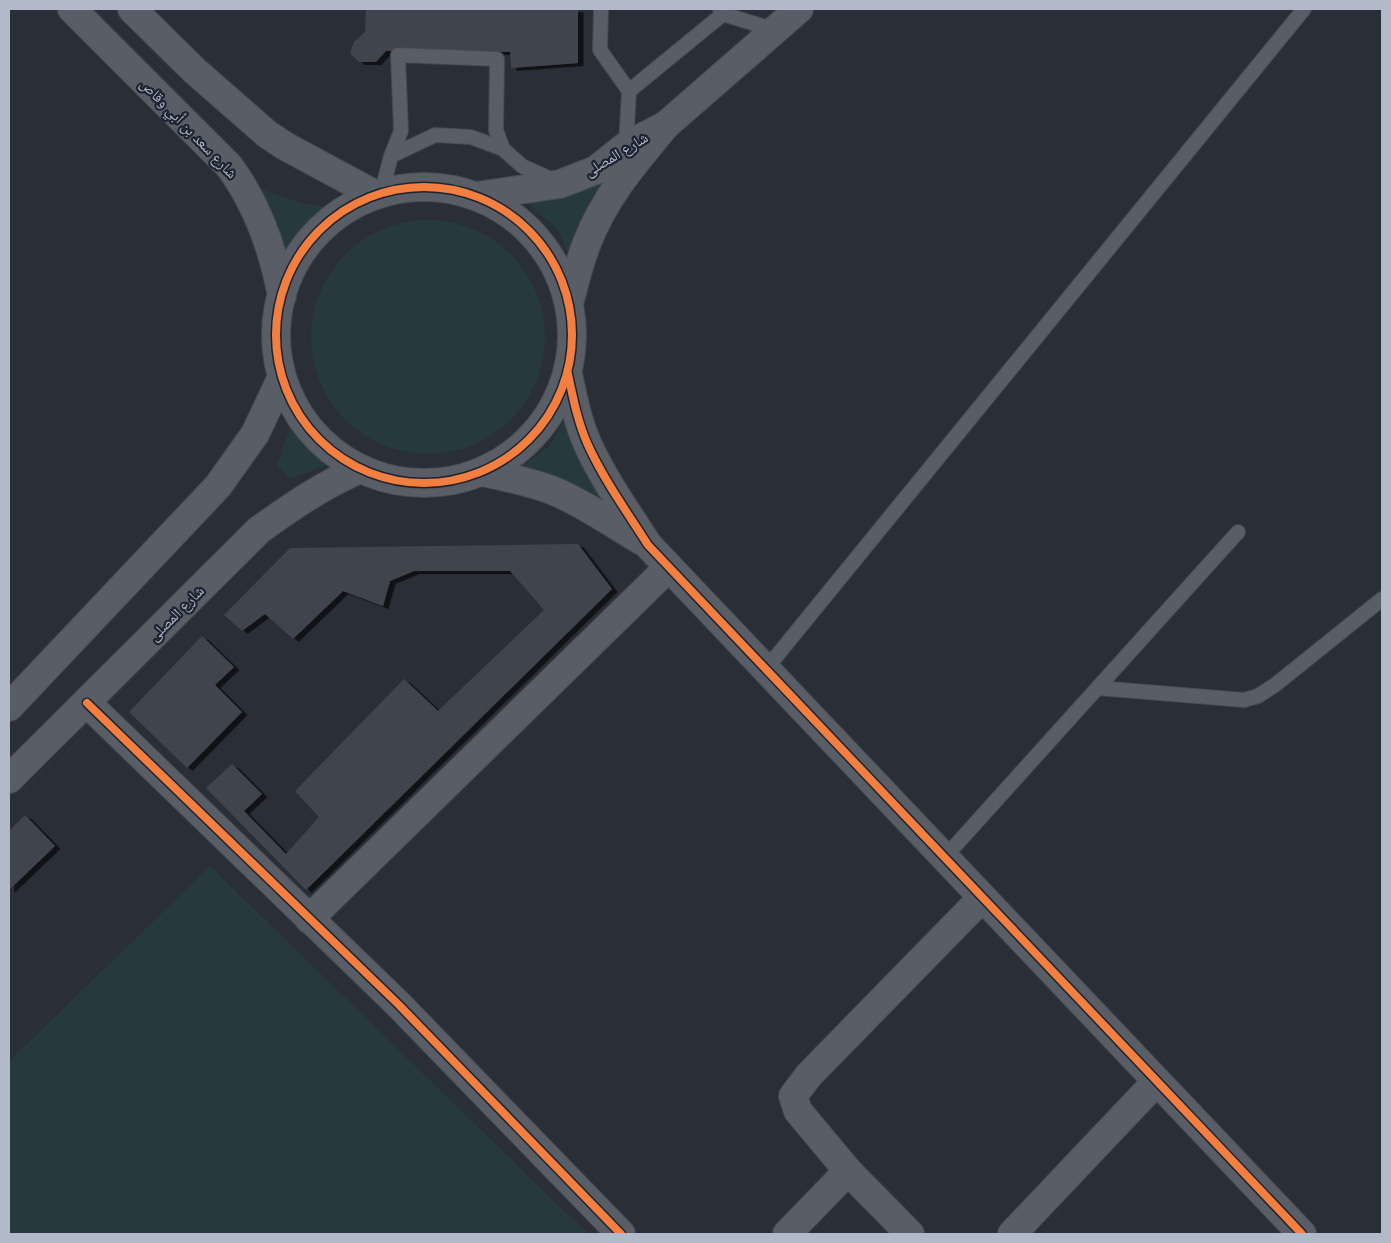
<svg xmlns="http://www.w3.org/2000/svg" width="1391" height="1243" font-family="Montserrat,'Noto Naskh Arabic',sans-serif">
<defs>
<filter id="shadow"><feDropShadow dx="5.5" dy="3" stdDeviation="0" flood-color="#0009"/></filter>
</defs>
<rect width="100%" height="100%" fill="#292e37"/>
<path fill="#26393d" d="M608,173L590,201L578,229L572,261L557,229L526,201L554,199L579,189Z
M244,180L269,192L301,203L336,209L307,231L289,261L273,226Z
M311 337a117 117 0 1 1 234 0a117 117 0 1 1-234 0Z
M570,411L581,449L586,476L608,506L513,473L549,446Z
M293,418L310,447L335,462L289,479L277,465Z
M210,866L588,1234H9V1061Z"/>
<path fill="#41454d" filter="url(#shadow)" d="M366,9H578V63L511,68L510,52L386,51L376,62H359L350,53L354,42L365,32Z
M578,544L612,589L306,890L206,788L232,764L262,794L244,811L286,854L319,817L295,791L404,679L438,711L544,610L510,571H414L390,581L383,606L343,591L293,639L265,614L242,631L224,615L290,548Z
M202,636L234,667L215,685L242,712L187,768L129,712Z
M25,815L55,846L9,890V831Z"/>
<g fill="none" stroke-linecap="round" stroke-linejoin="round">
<defs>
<path id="service" d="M601,9L600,50L629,91
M720,9L723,14L775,30
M626,146L629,91L723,14
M391,156L435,135L471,137L503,149L522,166L553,180
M381,194L391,156L401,131L398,55L497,59L496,130L503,149
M766,669L1304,9
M1098,688L1244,700L1258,696L1275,685L1382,599
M945,857L1238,532"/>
<path id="minor" d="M666,125L799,9
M477,196L560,184L596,170L626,146L666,125C635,162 604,198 587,243C579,262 575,283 569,303
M568,374C573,398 578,423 588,445C604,480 627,512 648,545L1302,1234
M482,472C506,477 531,482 554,491C585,504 613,524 642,541
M87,703L398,1004L621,1234
M309,919L669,567
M787,1234L848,1171
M910,1234L848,1171L798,1111L793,1096L809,1075L982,898
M1012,1234L1157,1081"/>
<path id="tertiary" d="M72,9L229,166C258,205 273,249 282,296
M132,9L195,71L267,134L285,146L376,195
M276 335a148 148 0 1 1 296 0a148 148 0 1 1-296 0Z
M9,707L218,486L255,434L282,377
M9,779L259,530C291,507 323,485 360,469"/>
</defs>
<use href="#service" stroke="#454950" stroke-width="16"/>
<use href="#minor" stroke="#454950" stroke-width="30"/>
<use href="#tertiary" stroke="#454950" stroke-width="30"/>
<use href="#service" stroke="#595d65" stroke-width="14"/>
<use href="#minor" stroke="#595d65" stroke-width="28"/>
<use href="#tertiary" stroke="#595d65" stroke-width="28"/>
<defs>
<path id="cycleway" d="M276 335a148 148 0 1 1 296 0a148 148 0 1 1-296 0Z
M568,374C573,398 578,423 588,445C604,480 627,512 648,545L1302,1234
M87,703L398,1004L621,1234"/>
</defs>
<use href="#cycleway" stroke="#1c2432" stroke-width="11"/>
<use href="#cycleway" stroke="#f27e40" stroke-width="8"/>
</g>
<g text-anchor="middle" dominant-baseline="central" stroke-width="4.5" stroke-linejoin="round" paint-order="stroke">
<g font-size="15" fill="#b2bac9" stroke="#1c2432">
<text transform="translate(189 128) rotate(46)">شارع سعد بن أبي وقاص</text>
<text transform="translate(616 154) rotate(-31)">شارع المصلى</text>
<text transform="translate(176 613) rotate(-45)">شارع المصلى</text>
</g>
</g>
<rect width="1391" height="1243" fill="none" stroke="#b2bac9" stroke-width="20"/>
</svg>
